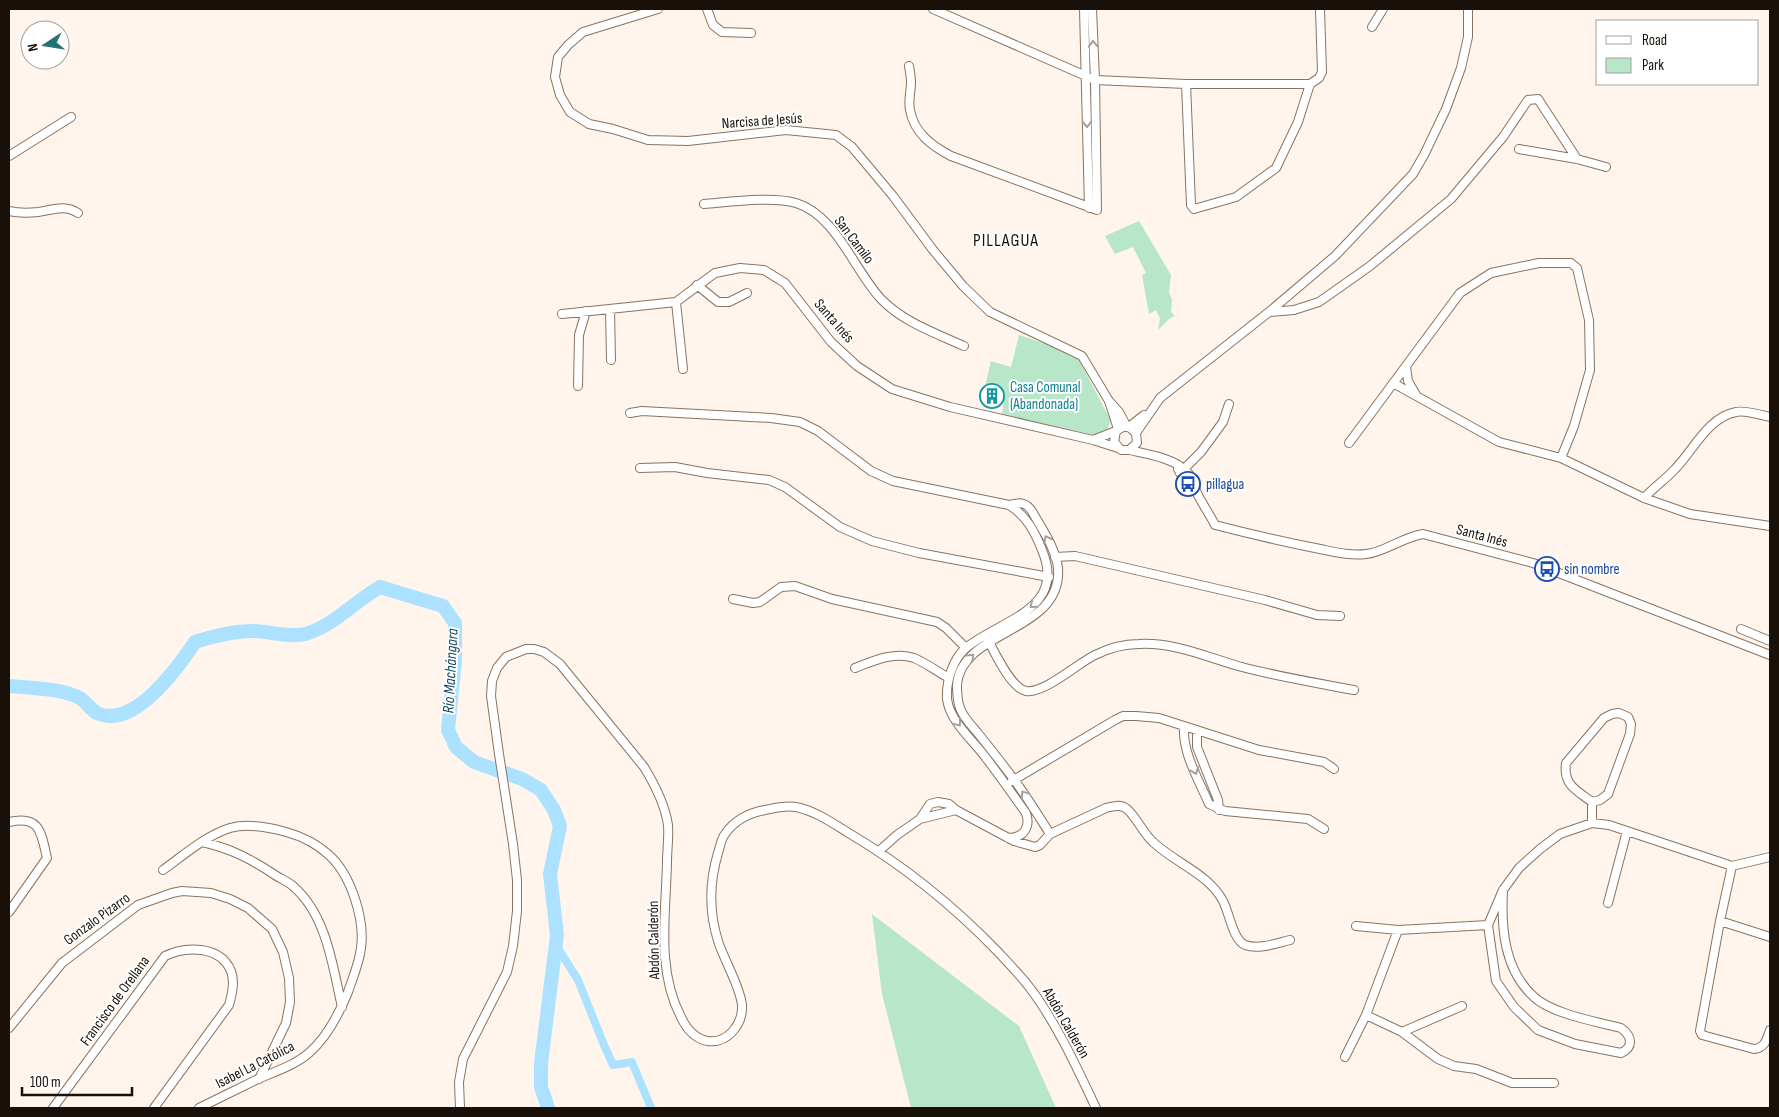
<svg xmlns="http://www.w3.org/2000/svg" width="1779" height="1117" font-family="'Sofia Sans Condensed',sans-serif">
<rect width="100%" height="100%" fill="#fff5ec"/>
<path fill="#b8e6c8" d="M1139,221L1171,275L1169,292L1172,300L1171,312L1175,316L1170,318L1158,330L1160,318L1156,310L1149,314L1142,275L1146,273L1133,247L1115,254L1105,236Z
M1019,335L1046,344L1079,360L1111,421L1105,434L1094,435L1002,414L1005,392L985,387L991,361L1011,367Z
M872,914L1019,1026L1056,1108H911L882,994Z"/>
<g fill="none" stroke-linecap="round" stroke-linejoin="round">
<path stroke="#ace2ff" stroke-width="8" d="M556,945L578,980L604,1045L613,1065L632,1062L651,1108"/>
<path stroke="#ace2ff" stroke-width="14" d="M9,686C32,688 59,688 80,698C86,702 91,710 97,713C134,730 179,666 195,642C214,636 232,631 252,631C268,631 291,638 305,634C332,627 355,601 380,587L443,606L455,623V660L448,730L456,747L474,762L522,779L541,790L554,810L560,826L550,874L557,935L541,1063V1087L548,1108"/>
<defs>
<path id="minor" d="M658,9L583,32L568,45L558,57L555,77L560,95L570,112L589,124L613,129L648,140L688,141L786,130L836,135L852,147L893,196L933,250L963,286L990,312L1082,356L1109,401L1118,429
M707,9L713,25L722,32L751,33
M933,9L1095,80L1186,84H1310L1319,78L1322,72L1320,9
M1084,9L1089,208
M1372,27L1383,9
M909,66C910,72 911,77 911,82C911,91 908,101 910,110C914,133 932,146 951,156L1097,210L1095,80L1092,9
M1186,84L1191,205L1194,209L1236,197L1276,168L1298,122L1310,84
M1519,149L1577,159L1606,167
M9,156L71,117
M704,204C729,202 773,196 796,203C836,215 854,270 881,299C903,322 935,333 964,346
M9,211C18,213 28,213 38,212C52,210 65,204 78,213
M697,285L718,302H729L747,293
M676,302L683,369
M610,309L611,360
M1270,312L1294,310L1319,302L1370,266L1451,199L1503,137L1528,100L1538,99L1577,159
M562,314L676,302L715,273L740,268L764,270L785,283L831,342L857,366L892,389L950,407L1093,440L1118,448
M1406,367L1408,381L1416,395
M1393,383L1499,442L1561,458L1644,498L1690,514L1770,526
M578,386L579,335L586,311
M1110,402L1119,412L1127,427
M630,413L642,411L771,418L800,422L818,431L871,471L893,481L1009,505C1026,515 1035,532 1042,550C1067,609 1003,619 967,647C953,658 946,681 947,699C950,722 973,740 986,758C1000,776 1013,795 1026,813C1031,828 1023,838 1008,838
M1129,427L1136,433L1137,443L1129,450H1121L1114,442L1116,431L1123,427H1129L1144,415
M1136,433L1160,398L1269,312L1335,256L1413,174L1424,155L1446,109L1461,68L1468,37V9
M1093,440L1116,431
M1349,443L1460,293L1491,273L1539,263H1571L1577,268L1589,320L1590,370L1574,426L1561,458
M1129,450C1146,454 1174,458 1186,471C1195,479 1193,486 1198,495C1203,505 1210,515 1215,525C1250,534 1285,542 1320,549C1335,552 1350,556 1366,554C1383,553 1403,537 1423,534L1533,563L1770,655
M640,468L675,467L707,473L769,480L785,487L840,527L872,541L919,553L1049,577
M1178,469L1191,489L1196,492
M1180,473L1201,452L1223,422L1229,404
M1644,498C1654,487 1665,480 1675,469C1693,451 1708,417 1736,412C1744,410 1762,415 1770,417
M1009,505C1020,502 1027,502 1033,513C1042,529 1056,549 1058,568C1063,633 961,629 957,685C957,693 957,700 960,708C963,717 971,725 977,732C989,747 1001,762 1012,777C1026,795 1038,815 1050,834
M1055,557L1075,556L1265,600L1317,615L1340,616
M733,599L753,603L760,602L781,587L795,586L832,599L937,622L946,628L966,648
M1741,629L1770,641
M988,640C995,653 1011,688 1026,691C1044,694 1078,663 1095,655C1109,648 1124,644 1139,644C1175,642 1209,658 1242,667C1279,677 1317,683 1354,690
M855,668C873,661 895,651 914,658C926,663 938,672 949,678
M1619,713L1628,717L1631,724L1630,734L1608,794L1600,800L1592,802C1576,790 1563,785 1566,763L1604,718L1612,714Z
M1184,726C1182,753 1199,780 1209,804L1225,811L1308,819L1324,829
M1197,731V747L1218,800L1219,810
M1012,781L1115,720L1123,716H1136L1159,718L1259,750L1324,762L1334,769
M920,819L956,810
M9,822C40,815 41,832 47,858L9,912
M1592,823V802
M202,842C230,848 251,859 275,875C281,879 289,882 294,887C327,916 333,968 342,1007
M879,851L897,835L920,819L930,804L938,802L949,804L956,810L1014,841L1035,847L1040,845L1050,834L1106,808C1113,806 1121,804 1127,809C1137,818 1143,833 1153,842C1175,863 1209,874 1223,901C1229,912 1233,940 1245,945C1259,950 1277,943 1290,940
M1732,866L1720,921L1700,1031L1702,1035L1754,1049C1765,1048 1767,1039 1770,1030
M163,870C184,855 205,836 230,828C248,823 268,827 286,832C301,836 317,844 329,855C351,875 365,919 361,948C359,964 353,977 348,992C339,1014 328,1036 310,1052C297,1064 277,1071 260,1078C240,1088 219,1098 199,1108
M1503,890C1501,928 1504,970 1534,997C1552,1014 1598,1022 1621,1028C1632,1036 1634,1047 1621,1053L1575,1044L1538,1030L1514,1007L1496,981L1488,925L1503,890L1519,868L1540,849L1560,834L1592,823L1609,825L1732,866L1770,857
M1608,903L1627,831
M1720,921L1770,937
M1356,926L1398,930L1488,925
M1366,1015L1402,1032L1438,1059L1454,1066L1476,1069L1512,1083H1554
M9,1028L62,963L138,905L172,893L182,891L211,893L230,899L248,908L272,929L283,952L289,978L290,1002L286,1023L259,1079
M1402,1032L1462,1006
M1345,1057L1366,1015L1398,930
M53,1108L165,956C185,946 220,945 231,971C235,982 232,994 229,1005L154,1108
M460,1108L459,1082L463,1059L507,972L513,946L517,911V880L513,844L499,754L491,696L492,681L497,668L506,657L526,649H534L544,652L560,664L644,767C655,785 665,804 668,825C669,837 667,850 667,862C666,913 656,970 681,1017C686,1028 694,1038 707,1041C728,1044 743,1024 742,1005C740,986 724,960 718,941C709,912 709,883 718,853C720,847 721,839 725,834C734,821 749,813 765,810C774,808 786,805 796,807C815,811 831,822 847,832C903,865 954,906 999,953C1010,965 1021,976 1030,988C1056,1022 1078,1070 1096,1108"/>
</defs>
<use href="#minor" stroke="#897360" stroke-width="10"/>
<use href="#minor" stroke="#fff" stroke-width="8"/>
</g>
<defs><path id="oneway-chevron" d="M-2-3.5L2.5 0L-2 3.5" fill="none" stroke-width="1.6" stroke-linecap="round" stroke-linejoin="round" transform="scale(1.25)"/></defs>
<g stroke="#a3a09d">
<use href="#oneway-chevron" transform="translate(1093 44) rotate(-93)"/>
<use href="#oneway-chevron" transform="translate(1087 124) rotate(89)"/>
<use href="#oneway-chevron" transform="translate(1047 539) rotate(-117)"/>
<use href="#oneway-chevron" transform="translate(1033 605) rotate(141)"/>
<use href="#oneway-chevron" transform="translate(971 657) rotate(-43)"/>
<use href="#oneway-chevron" transform="translate(958 723) rotate(53)"/>
<use href="#oneway-chevron" transform="translate(1195 771) rotate(68)"/>
<use href="#oneway-chevron" transform="translate(1024 794) rotate(-124)"/>
</g>
<defs>
<symbol id="building-ring" viewBox="-11 -11 22 22"><circle r="9.5" fill="#fff" stroke="#0f9aa8" stroke-width="1.5"/><path d="M-4-6H4V6H1V3H-1V6H-4ZM-2.5-4.3h1.7v1.8h-1.7ZM.8-4.3h1.7v1.8H.8ZM-2.5-1h1.7V.8h-1.7ZM.8-1h1.7V.8H.8Z" fill="#0f9aa8"/></symbol>
<symbol id="bus-ring" viewBox="-11 -11 22 22"><circle r="9.5" fill="#fff" stroke="#1a4fb4" stroke-width="1.5"/><path d="M-5-6H5V4H4V6H2V4H-2V6H-4V4H-5ZM-3.5-4V0h7V-4ZM-3.5 1.2v1.5H-2V1.2ZM2 1.2v1.5H3.5V1.2Z" fill="#1a4fb4"/></symbol>
</defs>
<g fill-rule="evenodd">
<use href="#building-ring" x="978" y="382" width="28" height="28"/>
<use href="#bus-ring" x="1174" y="470" width="28" height="28"/>
<use href="#bus-ring" x="1533" y="555" width="28" height="28"/>
</g>
<g text-anchor="middle" dominant-baseline="central" stroke-width="4" stroke-linejoin="round" paint-order="stroke">
<g font-size="15" fill="#191109" stroke="#fff">
<text transform="translate(762 121) rotate(-4)">Narcisa de Jesús</text>
<text transform="translate(854 240) rotate(53)">San Camilo</text>
<text transform="translate(834 321) rotate(49)">Santa Inés</text>
<text transform="translate(1482 536) rotate(15)">Santa Inés</text>
<text transform="translate(97 919) rotate(-36)">Gonzalo Pizarro</text>
<text transform="translate(654 940) rotate(-91)">Abdón Calderón</text>
<text transform="translate(115 1001) rotate(-54)">Francisco de Orellana</text>
<text transform="translate(1066 1023) rotate(60)">Abdón Calderón</text>
<text transform="translate(255 1065) rotate(-27)">Isabel La Católica</text>
</g>
<g font-size="15" fill="#0d838f" stroke="#fff" text-anchor="start">
<text x="1010" y="387">Casa Comunal<tspan x="1010" dy="17">(Abandonada)</tspan></text>
</g>
<g font-size="15" fill="#164399" stroke="#fff" text-anchor="start">
<text x="1206" y="484">pillagua</text>
<text x="1564" y="569">sin nombre</text>
</g>
<g font-size="16" font-style="italic" fill="#0e465f" stroke="#fff">
<text transform="translate(451 671) rotate(-87)">Río Machángara</text>
</g>
<g font-size="18" letter-spacing="1" fill="#191109" stroke="#fff">
<text x="1006" y="240">PILLAGUA</text>
</g>
</g>
<rect width="1779" height="1117" fill="none" stroke="#191109" stroke-width="20"/>
<rect x="1596" y="20" width="162" height="65" fill="#ffffff" stroke="#a3a09d"/>
<rect x="1606" y="36" width="25" height="8" fill="#ffffff" stroke="#a3a09d"/>
<text x="1642" y="45" font-size="15" fill="#191109">Road</text>
<rect x="1606" y="58" width="25" height="15" fill="#b8e6c8" stroke="#a3a09d"/>
<text x="1642" y="70" font-size="15" fill="#191109">Park</text>
<g transform="translate(45 45) rotate(258)"><circle r="24" fill="#ffffff" stroke="#a3a09d"/>
<path d="M0-4L9 19L0 12L-9 19Z" fill="#267174"/>
<text y="-8" font-size="14" font-weight="bold" text-anchor="middle" fill="#191109">N</text>
</g>
<path d="M22 1087v8h110v-8" fill="none" stroke="#191109" stroke-width="2.5"/>
<text x="30" y="1087" font-size="15" fill="#191109" stroke="#ffffff" stroke-width="4" paint-order="stroke">100 m</text>
</svg>
